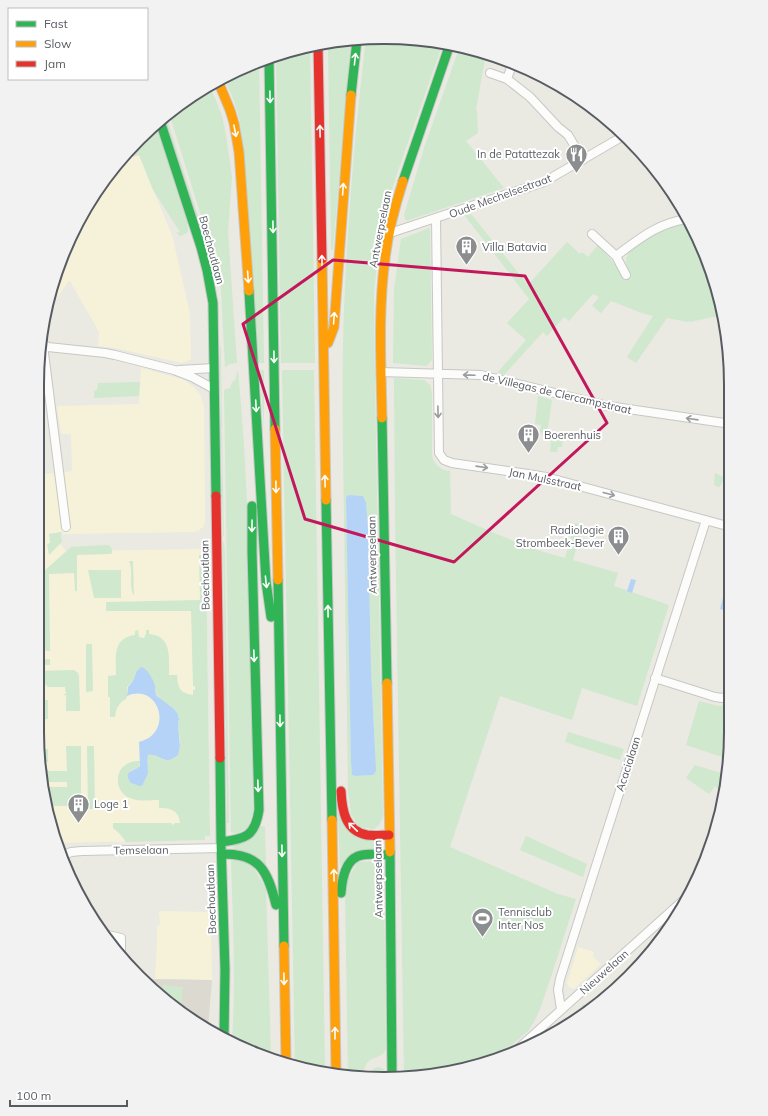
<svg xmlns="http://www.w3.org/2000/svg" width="768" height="1116" font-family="Mulish,sans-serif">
<rect width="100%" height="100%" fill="#eae9e2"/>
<path fill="#f6f2da" d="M139,155L172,235L190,313L191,360L182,363L115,348L98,346L99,332L70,281H69L44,315L73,230L124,159Z
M141,368L185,380L196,389L201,397L204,407L205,521L204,526L198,531L194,532L63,534V532H61L62,542L60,544L68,553L70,551L202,549L203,555H206L210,836H205V840L55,843L37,732V475L54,473L63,529L71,528L63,473L72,471L71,434H61L57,406L139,404Z
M159,911L211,912L212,980L155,979L157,941V925H160Z
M578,947L594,952L593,956L601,964L575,988L573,989L569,987L567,983Z"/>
<path fill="#dbd9d0" d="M150,979L212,980L208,1028L173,1007L149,982Z"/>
<path fill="#cfe8ce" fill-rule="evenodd" d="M384,37L443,43L399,168L389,199L382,230L377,262L374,293L375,384L383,817L379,825L374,829L359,827L351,814L348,791C347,699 345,607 344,515C343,439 341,363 345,288C349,205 356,121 366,39ZM348,495L363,496L366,502L368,527L371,668L375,747L373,775L354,776L352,775L351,762L346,498Z
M351,40L333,250H331L328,43Z
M310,46L315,363H281L276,56Z
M460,46L486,54L476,109L477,112L478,133L466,141L504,188L406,221L404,215L424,148Z
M259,61L264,363H259L240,121L233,98L224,78L251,64Z
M209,86L216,100L222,116L226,135L232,177L228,232L237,363L230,364L225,367L221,290L218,270L169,113L191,96Z
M166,116L208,247L206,250L164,118Z
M157,123L187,218L188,232L181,236L176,233L180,232L153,190L139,155L124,159L138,139Z
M468,214V215L471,214L528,285L567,242L580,254L582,252L588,257L598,245L614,263L624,277L631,274C629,270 626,267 626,262C627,239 671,226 689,223L704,251L724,317L722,315L690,322L689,321L688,322L667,318L636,363L627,357L653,316L642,313L611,301L601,313L592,306L599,297L593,294L569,321L564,317L547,336L543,332L504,375L497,373L526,340L507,323L529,299L493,252L464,215Z
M429,228L430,230L432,360L427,366L393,363L394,289L401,239Z
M221,346V347L222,430H221L220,347Z
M260,370H264V428Z
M282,370H314L325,1070L295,1063Z
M237,371H238C252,517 251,665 253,811L248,828L236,834L231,832L224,390L230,388L232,382L236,379Z
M394,378L424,380L430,385L432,392V456C435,465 440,470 450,471L451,514C488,530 525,548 565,558L575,523L583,525L573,560L618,573L614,586L669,605L637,706L582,688L572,720L500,696L450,847L558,894L576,899L551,977L540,1009L534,1022L528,1031L503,1053L452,1072L404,1075L395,514Z
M140,382L139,396L94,398V391L97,390L98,383Z
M538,396L552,400L547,435L540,432L541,425L535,424Z
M222,431L224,536H223L221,432Z
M558,437L563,438L562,447H558L557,452H550L551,441L557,442Z
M715,473L725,478L719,487L714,485Z
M61,532L62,542L49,555L47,544L50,543L49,534Z
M223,542H224L225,557L229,823H227Z
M108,545C112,547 112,549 112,553L111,554L77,555V591H75L74,573L49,574L50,651H46L45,648L44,574V571L71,547Z
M199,555H206L210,836H205V840L126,842L120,834L113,828V823H171L173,825L175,823H180C179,810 170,808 159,808V800C150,800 138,802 130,798C114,792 113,768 131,762C134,761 137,761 140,761L139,767L130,771L143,785C144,780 147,777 148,772C148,767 147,761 148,755C158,753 163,765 176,757C177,754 180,749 180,745C181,739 178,733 178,726C178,722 180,718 178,714C173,704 155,701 156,689L137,672L135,679L127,687V698C119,703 116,708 115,717H110V697H108V676L116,675C116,658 112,638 135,635V631L138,630L139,637L144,638L146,634V630H149V634C172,636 169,657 169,675H177C178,687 179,693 193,695V690H195V686H193L191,611H106V602L200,600Z
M129,561H133L134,596C128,586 134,572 129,561Z
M88,570H121V598H94Z
M86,644H92L93,691L86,692Z
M37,659H50V665H37Z
M74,670L78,673L79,676L80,711H66V695H64V694H66L65,687H47V685C43,686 40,686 37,689V671Z
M37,700H48V719L37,720Z
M699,701L719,706L731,705V732L728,759L686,745Z
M568,732L624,749L620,760L565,742Z
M66,746H81V806H49L46,787H67V782H45L43,768L47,769L49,771H67Z
M87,746H94L95,809H88Z
M43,749H48V762H42L40,750Z
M695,765L724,774L720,780L726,786L725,796L715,786L709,794L686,778Z
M338,813L380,840V849L340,866Z
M261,826L265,827L266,865L232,848Z
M526,836L587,864L583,877L520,850Z
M237,859L252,865L266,889L271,1057L251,1053L232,1041C236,982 233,921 231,861Z
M377,861L379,863L384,873L386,1047C384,1063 363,1051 363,1078L348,1075L345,891L346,882L358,862Z
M163,985L183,987L181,1012L173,1007L162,996Z
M584,1004L588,1009L559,1031L561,1025Z
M378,1067C384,1068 387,1071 387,1077L370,1078C370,1072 372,1069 378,1067Z"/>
<path fill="#b5d3f6" d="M349,495L363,496L366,502L368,527L371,668L376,771L373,775L355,776L352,775L351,762L346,498L347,496Z
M631,579L636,580L632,593L627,591Z
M724,594L728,596L724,610L720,609Z
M141,667C148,669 153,679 155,686C156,690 155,692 157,696L174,709L178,714L179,719L178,725L180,746L178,755C165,767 159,753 148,755C147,761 148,767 148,772C148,776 144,780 143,785L140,786L131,783C122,771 133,772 140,766L139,742C175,733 159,682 127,696L128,687L133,681L137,671Z"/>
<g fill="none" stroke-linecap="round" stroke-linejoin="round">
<defs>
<path id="street" d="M513,62L507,79L530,97L558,127L568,135L583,160
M490,73L507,79
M436,218L439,453L444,460L452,463L528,474L546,477L731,527
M390,233L544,182L625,135
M592,234L616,256L626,275
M616,256C639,239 658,223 687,219
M41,342L48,347L105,353L115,355L174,370L192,377L214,389
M43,345L66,527
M179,370L214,368
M381,372L481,375L608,406L731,424
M655,678L715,697L722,698L731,696
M62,856L71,852L82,851L222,848
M104,934L121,938V953
M561,1009L558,990L560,979L706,520
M521,1046L687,897"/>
<path id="fast" d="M269,58L275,429
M351,95L357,40
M160,121L201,247L207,270L213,303L216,496
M403,181L450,44
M249,291L266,582L271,617
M382,418L387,683
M326,500L332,820
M278,580L284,946
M220,758L221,842L225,970L224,1037
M221,842C246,839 255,836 259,810L252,551V506
M390,852L392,1076
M222,854C260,853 268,872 276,905
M341,893C342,879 345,858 362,855C371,853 381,855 390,855"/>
<path id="slow" d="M218,81L230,110L234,123L239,152L249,291
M322,259L326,500
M328,343L334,327L351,95
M382,418C381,365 378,311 385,259C388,232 395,206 403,181
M275,429L278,580
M387,683L390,852
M332,820L336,1072
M284,946L286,1061"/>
<path id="jam" d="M318,44L322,259
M216,496L220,758
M341,791C342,810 345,831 367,835C374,836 382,835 389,835"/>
</defs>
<use href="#street" stroke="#c7c8c6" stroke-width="10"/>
<use href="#fast" stroke="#c7c7c6" stroke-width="11"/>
<use href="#slow" stroke="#c7c7c6" stroke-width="11"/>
<use href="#jam" stroke="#c7c7c6" stroke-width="11"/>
<use href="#street" stroke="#fcfcfb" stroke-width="8"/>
<use href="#fast" stroke="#30b455" stroke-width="9"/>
<use href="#slow" stroke="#ff9f0a" stroke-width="9"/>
<use href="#jam" stroke="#e5322d" stroke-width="9"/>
</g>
<defs><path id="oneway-shaft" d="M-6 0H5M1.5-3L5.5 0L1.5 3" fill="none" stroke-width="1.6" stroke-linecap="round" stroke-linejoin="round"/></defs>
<g stroke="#fff">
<use href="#oneway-shaft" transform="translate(355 59) rotate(-84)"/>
<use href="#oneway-shaft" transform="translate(270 97) rotate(89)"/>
<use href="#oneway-shaft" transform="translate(235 131) rotate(79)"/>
<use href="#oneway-shaft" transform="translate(320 131) rotate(-91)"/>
<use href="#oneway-shaft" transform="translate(343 189) rotate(-86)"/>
<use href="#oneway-shaft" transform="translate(273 227) rotate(89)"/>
<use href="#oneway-shaft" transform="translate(322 261) rotate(-91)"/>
<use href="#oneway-shaft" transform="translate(248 277) rotate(86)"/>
<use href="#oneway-shaft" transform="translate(334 318) rotate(-86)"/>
<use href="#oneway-shaft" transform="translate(274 357) rotate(89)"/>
<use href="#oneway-shaft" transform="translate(256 406) rotate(87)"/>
<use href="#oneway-shaft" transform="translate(325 481) rotate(-91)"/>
<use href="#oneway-shaft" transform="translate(276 487) rotate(89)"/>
<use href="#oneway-shaft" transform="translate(252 526) rotate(91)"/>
<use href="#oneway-shaft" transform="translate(266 582) rotate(84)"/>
<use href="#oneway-shaft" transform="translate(328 611) rotate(-91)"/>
<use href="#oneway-shaft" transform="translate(254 656) rotate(88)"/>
<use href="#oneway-shaft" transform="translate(280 721) rotate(89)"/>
<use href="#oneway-shaft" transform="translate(258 786) rotate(88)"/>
<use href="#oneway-shaft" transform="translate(353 827) rotate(-136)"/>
<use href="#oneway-shaft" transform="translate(282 851) rotate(89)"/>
<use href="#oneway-shaft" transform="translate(334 875) rotate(-91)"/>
<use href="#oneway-shaft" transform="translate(284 979) rotate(89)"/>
<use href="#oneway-shaft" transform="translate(335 1033) rotate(-90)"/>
</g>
<g stroke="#9a9c9f">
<use href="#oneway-shaft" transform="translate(469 375) rotate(-178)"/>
<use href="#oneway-shaft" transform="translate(438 412) rotate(89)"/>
<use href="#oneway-shaft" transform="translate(692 419) rotate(-172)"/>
<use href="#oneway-shaft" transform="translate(482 467) rotate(8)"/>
<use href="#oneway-shaft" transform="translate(609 494) rotate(15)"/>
</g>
<path fill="none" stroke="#c2185b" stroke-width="3" stroke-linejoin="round" d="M333,260L525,276L607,423L454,562L305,519L243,324Z"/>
<defs>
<symbol id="restaurant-pin" viewBox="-11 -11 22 30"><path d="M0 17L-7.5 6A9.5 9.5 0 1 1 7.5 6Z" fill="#8b8d8f" stroke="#fff"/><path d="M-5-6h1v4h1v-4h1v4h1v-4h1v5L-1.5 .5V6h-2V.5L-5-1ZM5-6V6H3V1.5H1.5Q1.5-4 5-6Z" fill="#fff"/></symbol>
<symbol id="building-pin" viewBox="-11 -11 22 30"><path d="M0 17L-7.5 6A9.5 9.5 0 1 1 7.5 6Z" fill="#8b8d8f" stroke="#fff"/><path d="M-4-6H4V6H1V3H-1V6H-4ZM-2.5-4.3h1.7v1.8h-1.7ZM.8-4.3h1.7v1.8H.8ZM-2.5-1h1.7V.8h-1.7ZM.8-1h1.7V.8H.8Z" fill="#fff"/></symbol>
<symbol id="stadium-pin" viewBox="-11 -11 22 30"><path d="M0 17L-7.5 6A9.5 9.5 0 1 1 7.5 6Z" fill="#8b8d8f" stroke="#fff"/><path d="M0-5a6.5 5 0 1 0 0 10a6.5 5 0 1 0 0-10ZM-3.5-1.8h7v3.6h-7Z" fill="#fff"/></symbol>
</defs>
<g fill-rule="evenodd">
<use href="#restaurant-pin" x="564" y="142" width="25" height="34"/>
<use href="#building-pin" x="454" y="234" width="25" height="34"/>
<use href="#building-pin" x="516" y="422" width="25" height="34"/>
<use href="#building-pin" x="606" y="524" width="25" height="34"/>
<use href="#building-pin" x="66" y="792" width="25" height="34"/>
<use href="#stadium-pin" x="470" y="906" width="25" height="34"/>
</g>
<g text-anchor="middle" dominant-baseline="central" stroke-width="4" stroke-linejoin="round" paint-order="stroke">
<g font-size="11" fill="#585c62" stroke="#fff" text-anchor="start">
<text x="560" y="154" text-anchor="end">In de Patattezak</text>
<text x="482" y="247">Villa Batavia</text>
<text x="544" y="435">Boerenhuis</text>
<text x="604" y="530" text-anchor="end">Radiologie<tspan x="604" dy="13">Strombeek-Bever</tspan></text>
<text x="94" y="804">Loge 1</text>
<text x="498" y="912">Tennisclub<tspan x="498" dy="13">Inter Nos</tspan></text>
</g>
<g font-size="11" fill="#585c62" stroke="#fff">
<text transform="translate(500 196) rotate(-20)">Oude Mechelsestraat</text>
<text transform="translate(380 229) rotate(-79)">Antwerpselaan</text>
<text transform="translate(212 250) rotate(75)">Boechoutlaan</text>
<text transform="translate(557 393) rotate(13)">de Villegas de Clercampstraat</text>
<text transform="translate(545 479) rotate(12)">Jan Mulsstraat</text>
<text transform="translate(372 555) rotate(-91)">Antwerpselaan</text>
<text transform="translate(205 575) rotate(-91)">Boechoutlaan</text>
<text transform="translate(628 764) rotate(-72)">Acacialaan</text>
<text transform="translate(141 850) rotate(-1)">Temselaan</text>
<text transform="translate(378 879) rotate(-91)">Antwerpselaan</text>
<text transform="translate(211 899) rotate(-92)">Boechoutlaan</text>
<text transform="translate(604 972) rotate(-42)">Nieuwelaan</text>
</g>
</g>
<path d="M0 0H768V1116H0ZM384 44H384A340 340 0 0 1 724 384V732A340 340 0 0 1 384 1072H384A340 340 0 0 1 44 732V384A340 340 0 0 1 384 44Z" fill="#f2f2f2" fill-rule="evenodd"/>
<path fill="none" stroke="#585c62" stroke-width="2" d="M384 44H384A340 340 0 0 1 724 384V732A340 340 0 0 1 384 1072H384A340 340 0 0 1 44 732V384A340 340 0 0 1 384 44Z"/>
<rect x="8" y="8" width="140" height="72" fill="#ffffff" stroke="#bcbec0"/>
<rect x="16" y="21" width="20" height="6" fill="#30b455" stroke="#bcbec0"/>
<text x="44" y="28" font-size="12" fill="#585c62">Fast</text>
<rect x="16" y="41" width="20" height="6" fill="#ff9f0a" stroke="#bcbec0"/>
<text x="44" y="48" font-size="12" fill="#585c62">Slow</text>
<rect x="16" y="61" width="20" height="6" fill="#e5322d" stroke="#bcbec0"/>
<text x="44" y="68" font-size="12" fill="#585c62">Jam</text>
<path d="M10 1100v6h117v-6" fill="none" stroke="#585c62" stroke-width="2"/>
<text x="16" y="1100" font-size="12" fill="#585c62" stroke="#ffffff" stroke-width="3" paint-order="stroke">100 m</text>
</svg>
